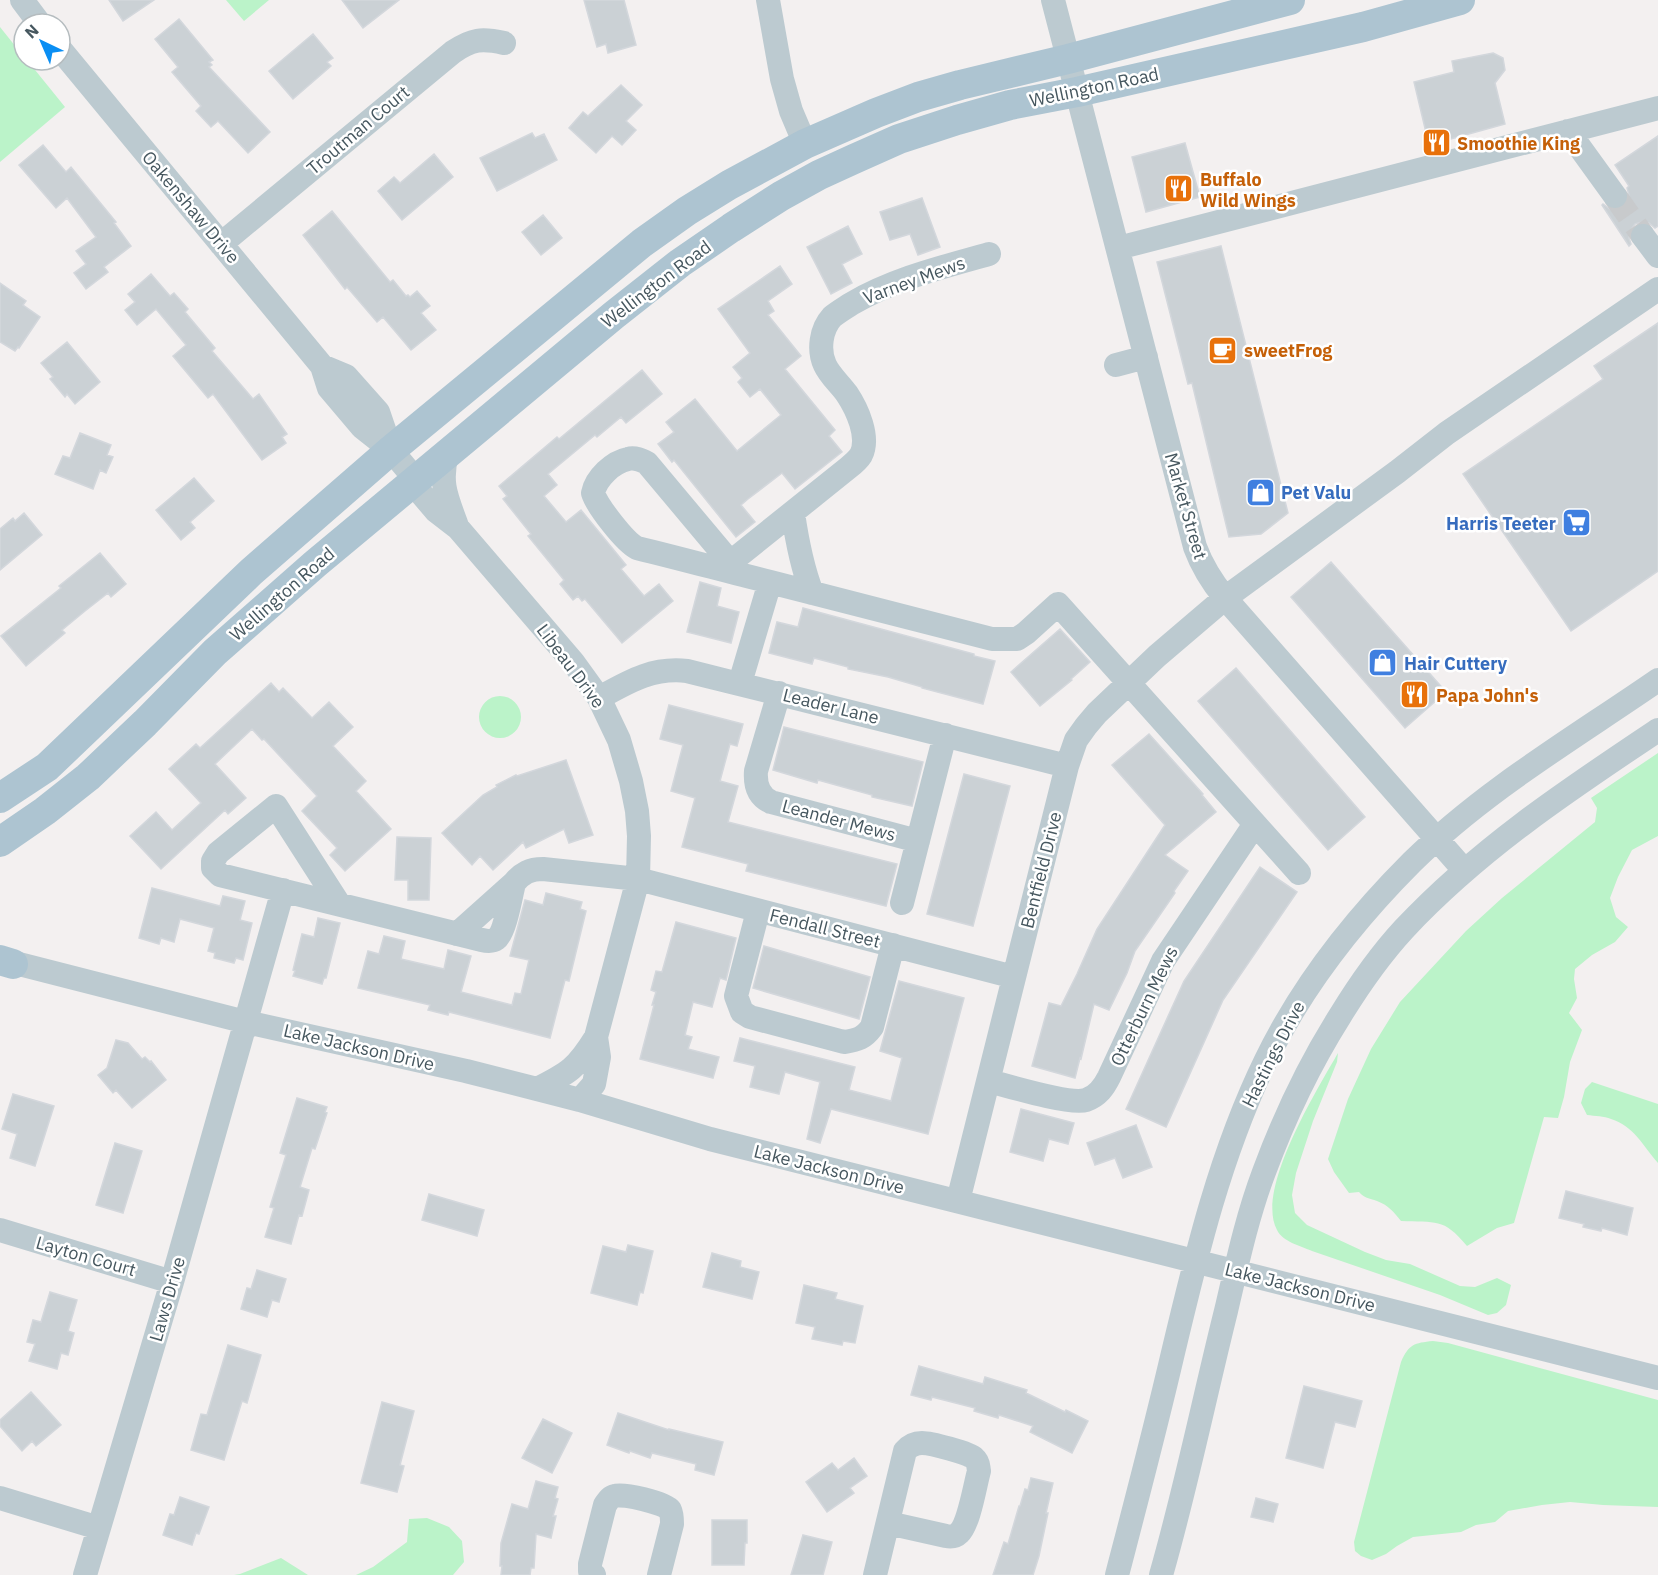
<svg xmlns="http://www.w3.org/2000/svg" width="1658" height="1575" font-family="'IBM Plex Sans',sans-serif">
<rect width="100%" height="100%" fill="#f3f0f0"/>
<path fill="#bbf3c9" d="M226,0H269L244,21Z
M0,27L24,57V60H27L65,107L0,162Z
M479 717a21 21 0 1 1 42 0a21 21 0 1 1-42 0Z
M1658,753V836L1632,850L1618,877L1610,898L1616,917L1628,927L1615,942L1592,955L1575,969L1574,979L1577,998L1569,1013L1582,1030L1570,1062L1564,1097L1558,1118L1544,1117L1514,1223L1497,1228L1467,1246C1443,1217 1436,1223 1401,1221C1394,1212 1388,1205 1377,1201C1369,1198 1364,1198 1359,1192L1349,1193L1334,1172L1328,1159L1348,1099L1371,1049L1400,1002L1466,931L1502,898L1595,822L1597,808L1591,798Z
M1338,1053L1337,1062L1313,1121L1296,1173L1292,1195L1295,1213L1307,1225L1365,1252L1386,1260L1410,1264L1460,1286L1475,1287L1497,1278L1511,1285L1506,1305L1497,1313L1488,1315L1440,1295L1312,1251C1301,1246 1283,1242 1277,1230C1255,1190 1317,1090 1338,1053Z
M1592,1082L1658,1104V1163C1643,1146 1634,1126 1611,1119C1604,1116 1595,1116 1587,1115L1581,1103L1585,1089Z
M1433,1341L1448,1343L1658,1400V1507L1603,1505L1570,1502L1542,1505L1508,1511L1495,1522L1476,1525L1461,1532L1413,1537L1397,1546L1386,1554L1372,1560L1361,1556L1355,1551L1354,1542L1401,1362C1409,1344 1414,1343 1433,1341Z
M427,1518L449,1527L462,1541L464,1562L453,1575H356L373,1567L407,1542L409,1519Z
M281,1558L308,1575H234L240,1574Z"/>
<path fill="#cbd1d5" stroke="#d3d7dc" stroke-width="1.5" d="M109,0H154L123,21Z
M342,0H399L363,28Z
M584,0H624L636,45L608,53L606,44L597,47Z
M179,19L213,60L209,62L212,65L209,67L270,132L248,153L218,121L211,127L196,111L201,106L172,72L178,67L155,39Z
M313,34L333,58L327,62L331,66L293,99L269,71Z
M1493,53L1503,58L1505,70L1495,83L1505,124L1429,145L1414,82L1454,72L1452,61Z
M621,85L642,105L626,121L636,130L622,145L612,136L596,153L569,128L583,112L588,116Z
M532,133L535,138L544,134L557,160L497,191L480,158Z
M1658,136V226L1655,228L1649,223L1642,222L1635,224L1630,231L1629,238L1631,244L1629,246L1602,205L1603,204L1610,209L1617,210L1624,207L1628,202L1629,195L1627,188L1629,186L1615,165Z
M1185,143L1200,197L1146,212L1132,157Z
M43,145L66,172L71,167L116,222L114,223L131,246L104,267L108,272L86,289L74,273L86,264L76,251L96,237L67,198L56,208L19,165Z
M434,154L453,177L402,220L378,191L394,177L400,183Z
M922,198L940,247L918,255L910,234L890,240L880,212Z
M332,211L390,282L393,280L406,296L408,295L410,297L417,291L430,306L421,313L436,330L411,350L383,317L377,322L347,287L345,289L303,235Z
M543,215L562,238L541,255L522,232Z
M848,226L862,254L842,264L852,283L831,294L807,247Z
M1221,246L1288,513L1261,534L1229,537L1192,383L1188,384L1157,262Z
M780,266L792,284L768,301L774,311L768,315L801,356L785,369L835,430L829,436L842,452L795,489L782,473L748,499L741,505L755,522L736,537L674,460L672,462L658,444L674,432L666,422L695,399L737,451L781,415L760,389L750,397L738,382L742,378L733,367L750,353L718,309Z
M151,274L170,296L174,293L188,309L185,312L215,348L212,351L253,399L259,394L287,434L282,437L286,443L262,460L213,394L208,398L173,356L186,345L156,309L137,325L125,310L135,302L128,294Z
M0,283L26,301L23,305L40,317L19,348L18,347L15,351L0,342Z
M1658,323V571L1571,631L1463,474L1603,379L1594,366Z
M67,342L100,382L75,404L67,394L65,397L50,379L53,377L41,363Z
M642,370L662,394L626,423L621,417L597,437L595,435L548,474L557,485L544,496L566,522L581,510L626,565L621,569L644,596L659,584L673,601L622,643L585,599L582,601L578,596L573,600L560,584L564,580L528,536L531,534L503,499L507,496L499,486L557,437L559,439Z
M80,433L111,445L107,455L113,457L106,473L100,470L93,489L55,474L63,456L70,458Z
M194,478L214,501L190,522L195,528L181,540L156,510Z
M24,513L42,535L0,570V529L13,518L15,521Z
M100,553L126,584L111,597L108,593L85,611L62,630L65,633L26,666L1,636L61,588L59,586Z
M1331,562L1446,692L1405,728L1291,597Z
M700,582L721,588L717,606L739,612L731,643L687,632Z
M803,608L974,654V656L995,661L983,704L922,688V687L888,677L848,669V667L814,658L812,664L769,653L777,622L798,627Z
M1060,629L1090,662L1071,679L1072,680L1040,706L1011,672Z
M1236,668L1365,817L1328,850L1198,701Z
M271,683L279,692L283,688L312,718L329,702L353,727L333,746L366,781L356,791L391,829L345,871L330,855L337,848L302,811L317,796L264,739L262,740L252,729L215,764L246,798L228,814L225,810L161,869L130,836L156,812L172,830L201,803L169,769L196,744L200,748Z
M669,705L743,724L737,746L730,744L720,781L738,786L728,822L897,864L886,906L746,871L748,864L682,847L695,798L671,791L683,745L660,739Z
M784,727L923,762L912,806L872,797V795L818,780L817,783L773,770Z
M1149,734L1203,794L1202,795L1216,812L1165,855L1188,871L1174,891L1175,893L1135,951L1127,973L1109,1010L1094,1004L1081,1059L1080,1058L1075,1078L1032,1066L1049,1003L1061,1006L1077,974L1097,929L1165,825L1112,765Z
M566,760L593,835L569,843L564,829L526,848L523,842L493,870L480,856L472,865L442,833L483,795L497,787L496,785L516,775L517,776Z
M964,774L1010,786L973,926L927,914Z
M397,837L431,838L429,900H408V880H395Z
M1260,867L1297,892L1223,1000L1166,1127L1126,1109L1184,981Z
M152,888L220,906L223,896L245,901L240,920L252,923L243,960L236,958L234,963L214,958L215,953L208,951L214,928L180,919L174,942L161,938L159,944L139,938Z
M546,893L582,902L580,909L586,911L569,981L565,980L550,1038L449,1012L448,1015L428,1010L430,1005L358,988L368,951L379,954L384,936L405,941L401,959L444,969L448,950L471,956L461,992L512,1005L515,993L521,994L529,960L510,956L525,900L543,905Z
M318,918L340,923L326,978H324L322,984L293,976L295,971L293,970L302,934L314,937Z
M676,922L736,938L726,980L720,978L712,1007L693,1002L685,1035L692,1037L688,1049L719,1057L713,1078L640,1059L654,1005H652L656,992L651,990L656,971L662,972Z
M764,946L870,977L859,1019L753,988Z
M899,981L964,998L928,1134L831,1109L820,1143L807,1139L820,1082L785,1072L779,1094L750,1087L755,1066L734,1061L740,1038L855,1067L849,1090L891,1101L902,1058L880,1051Z
M116,1040L128,1043L142,1059L145,1057L150,1062L151,1061L166,1080L132,1108L116,1090L113,1093L98,1075L107,1068Z
M13,1094L54,1106L35,1166L10,1158L17,1134L2,1129Z
M297,1098L327,1107L325,1112L327,1113L315,1149L312,1148L300,1187L309,1190L302,1216L299,1215L291,1244L265,1237L274,1208L270,1207L286,1155L280,1153Z
M1021,1109L1074,1123L1068,1144L1049,1139L1043,1161L1010,1152Z
M1136,1125L1152,1167L1123,1178L1115,1158L1095,1165L1087,1143Z
M115,1143L142,1151L123,1213L96,1205Z
M1566,1191L1633,1208L1627,1235L1602,1228L1601,1231L1583,1227L1584,1224L1559,1218Z
M429,1194L484,1210L477,1236L422,1220Z
M628,1245L653,1251L643,1293L640,1292L637,1305L591,1293L603,1246L626,1252Z
M712,1253L741,1261L740,1267L759,1272L752,1299L703,1287Z
M257,1270L286,1279L279,1302L272,1300L267,1317L241,1309L247,1288L251,1289Z
M804,1285L837,1293L835,1299L863,1306L855,1343L843,1341L842,1345L812,1339L815,1327L796,1323Z
M50,1292L77,1300L68,1331L74,1333L68,1355L61,1353L57,1369L29,1361L35,1344L27,1342L33,1320L41,1322Z
M228,1345L261,1355L247,1403L242,1401L224,1460L191,1450L201,1414L207,1415Z
M919,1366L983,1384L985,1377L1027,1390L1026,1393L1065,1412L1066,1410L1088,1421L1072,1453L1030,1432L1033,1426L999,1415L998,1418L974,1411L975,1408L932,1397L931,1400L911,1395Z
M1304,1386L1362,1401L1355,1427L1335,1422L1323,1468L1286,1458Z
M31,1392L61,1425L36,1446L32,1441L22,1451L0,1426V1420Z
M382,1402L414,1411L400,1465L404,1466L397,1492L361,1483Z
M618,1413L669,1430V1429L723,1442L714,1475L695,1470L696,1464L652,1453L650,1458L630,1451L629,1453L607,1445Z
M543,1419L572,1433L552,1473L522,1458Z
M854,1458L867,1476L850,1488L854,1493L827,1512L806,1482L832,1463L838,1470Z
M1031,1478L1053,1483L1046,1513H1048L1039,1556L1033,1575H993L1004,1542L1008,1544L1019,1506H1020L1025,1489L1028,1490Z
M536,1481L558,1487L555,1498L558,1499L553,1516H556L551,1538L536,1534L534,1568H531L530,1575H501L502,1566H500L501,1543L512,1504L528,1509Z
M180,1497L209,1507L199,1534L196,1533L192,1545L163,1535L170,1514L174,1515Z
M1256,1498L1278,1504L1273,1522L1251,1517Z
M712,1520H747V1543H745L744,1565H712Z
M803,1535L832,1542L823,1575H791Z"/>
<g fill="none" stroke-linecap="round" stroke-linejoin="round">
<path stroke="#c8cacc" stroke-width="24" stroke-dasharray="24 12" stroke-linecap="butt" d="M1615,196L1643,236"/>
<path stroke="#bccad0" stroke-width="24" d="M22,0L40,24
M768,0L782,79L791,111L805,144
M1053,0L1195,547C1202,566 1212,582 1225,598L1464,870
M60,49L322,366L329,388L362,427L391,450L416,480L419,491L436,511L458,528L573,662L599,698L619,740L631,781L637,811L639,836L638,879L596,1037C577,1068 569,1073 537,1089
M1568,131L1615,196
M1643,236L1658,256
M221,244L453,52C472,39 482,38 504,43
M1118,248L1658,108
M1116,365L1146,357
M322,366L346,376L378,412L391,450
M447,454C439,484 447,498 457,526
M793,513C797,541 802,567 812,593
M722,569L848,468C853,464 858,460 861,455C870,437 857,409 847,394C840,384 830,376 825,365C818,350 821,329 832,317C838,312 845,308 851,304C893,279 943,267 989,254
M740,574L647,463C641,460 635,457 628,459C613,462 596,478 593,493C597,506 625,542 637,548C682,559 726,571 770,582L992,639H1017L1026,633L1058,604L1299,873
M740,683L770,582
M779,693L756,771C755,784 758,796 771,802L918,841
M599,698C628,682 652,667 687,671L1067,766
M902,903L945,735
M339,904L276,806L218,853L213,861V868L220,875L482,940C486,941 492,942 496,939C505,933 511,895 514,883C522,873 530,869 543,869L638,879L1014,977
M758,911L736,996L742,1012L750,1017L844,1042C858,1040 864,1038 872,1027L893,945
M457,934L514,883
M0,959L246,1022L466,1071L580,1100L710,1139L1658,1378
M989,1081C1008,1086 1070,1105 1086,1100C1098,1096 1104,1087 1109,1077L1163,961L1255,824
M580,1100L594,1084L599,1057L596,1037
M958,1201L1067,766L1076,740L1086,726L1097,713L1157,656L1225,598L1397,472L1447,433L1658,289
M0,1230L172,1282
M0,1498L99,1528
M85,1575L172,1282L283,890
M594,1575L590,1571V1564L605,1505C608,1501 610,1497 615,1496C623,1493 665,1503 670,1510C672,1514 672,1519 672,1524L659,1575
M875,1575L905,1451C910,1445 915,1443 922,1443C931,1443 969,1453 974,1458C979,1462 978,1466 979,1471C975,1485 969,1524 959,1533C955,1537 951,1537 946,1536L888,1523
M1117,1575C1136,1502 1155,1430 1172,1357C1196,1256 1220,1154 1266,1060C1302,986 1354,920 1412,862C1485,790 1574,738 1658,680
M1161,1575C1186,1488 1204,1399 1226,1311C1237,1264 1247,1217 1264,1172C1284,1118 1309,1065 1340,1016C1359,985 1380,955 1404,929C1479,849 1568,790 1658,730"/>
<path stroke="#adc4d1" stroke-width="30" d="M0,798L47,767L251,572L391,450L642,243L687,211L729,185L805,144L876,113L918,97L960,85L1068,59L1290,0
M0,842L45,811L88,777L145,723L215,652L315,564L614,315L680,263L731,228L781,196L819,175L854,159L899,139L957,120L1010,105L1077,92L1363,27L1460,0
M0,960L13,964"/>
</g>
<defs>
<symbol id="restaurant-square" viewBox="-11 -11 22 22"><rect x="-9" y="-9" width="18" height="18" rx="4" fill="#e8710a" stroke="#fff"/><path d="M-5-6h1v4h1v-4h1v4h1v-4h1v5L-1.5 .5V6h-2V.5L-5-1ZM5-6V6H3V1.5H1.5Q1.5-4 5-6Z" fill="#fff"/></symbol>
<symbol id="cafe-square" viewBox="-11 -11 22 22"><rect x="-9" y="-9" width="18" height="18" rx="4" fill="#e8710a" stroke="#fff"/><path d="M-5.5-4.5H6V0H3Q3 3.5 0 3.5H-2.5Q-5.5 3.5-5.5 0ZM3-3.2v2h1.7v-2ZM-6 4.5H4V6H-6Z" fill="#fff"/></symbol>
<symbol id="shop-square" viewBox="-11 -11 22 22"><rect x="-9" y="-9" width="18" height="18" rx="4" fill="#3f7fe0" stroke="#fff"/><path d="M-5-2.5h2.3a2.7 3.5 0 0 1 5.4 0H5L5.5 6h-11ZM-1.5-2.5h3a1.5 2.3 0 0 0-3 0Z" fill="#fff"/></symbol>
<symbol id="supermarket-square" viewBox="-11 -11 22 22"><rect x="-9" y="-9" width="18" height="18" rx="4" fill="#3f7fe0" stroke="#fff"/><path d="M-6-5.5h2.5l.6 2H6L4.5 2H-2.5L-4.4-4H-6ZM-1.5 3.2a1.3 1.3 0 1 0 .1 0ZM3 3.2a1.3 1.3 0 1 0 .1 0Z" fill="#fff"/></symbol>
</defs>
<g fill-rule="evenodd">
<use href="#restaurant-square" x="1420" y="126" width="33" height="33"/>
<use href="#restaurant-square" x="1162" y="172" width="33" height="33"/>
<use href="#cafe-square" x="1206" y="334" width="33" height="33"/>
<use href="#shop-square" x="1244" y="476" width="33" height="33"/>
<use href="#supermarket-square" x="1560" y="506" width="33" height="33"/>
<use href="#shop-square" x="1366" y="646" width="33" height="33"/>
<use href="#restaurant-square" x="1398" y="678" width="33" height="33"/>
</g>
<g text-anchor="middle" dominant-baseline="central" stroke-width="5" stroke-linejoin="round" paint-order="stroke">
<g font-size="18" fill="#46575f" stroke="#fff">
<text transform="translate(1094 87) rotate(-12)">Wellington Road</text>
<text transform="translate(358 130) rotate(-40)">Troutman Court</text>
<text transform="translate(191 207) rotate(50)">Oakenshaw Drive</text>
<text transform="translate(914 280) rotate(-20)">Varney Mews</text>
<text transform="translate(656 284) rotate(-37)">Wellington Road</text>
<text transform="translate(1186 506) rotate(74)">Market Street</text>
<text transform="translate(282 594) rotate(-41)">Wellington Road</text>
<text transform="translate(571 666) rotate(53)">Libeau Drive</text>
<text transform="translate(831 706) rotate(14)">Leader Lane</text>
<text transform="translate(839 820) rotate(15)">Leander Mews</text>
<text transform="translate(1041 870) rotate(-76)">Bentfield Drive</text>
<text transform="translate(825 928) rotate(14)">Fendall Street</text>
<text transform="translate(1144 1006) rotate(-64)">Otterburn Mews</text>
<text transform="translate(359 1047) rotate(13)">Lake Jackson Drive</text>
<text transform="translate(1273 1054) rotate(-63)">Hastings Drive</text>
<text transform="translate(829 1169) rotate(14)">Lake Jackson Drive</text>
<text transform="translate(86 1256) rotate(16)">Layton Court</text>
<text transform="translate(1300 1287) rotate(14)">Lake Jackson Drive</text>
<text transform="translate(167 1299) rotate(-74)">Laws Drive</text>
</g>
<g font-size="18" font-weight="bold" fill="#c56008" stroke="#fff" text-anchor="start">
<text x="1457" y="143">Smoothie King</text>
<text x="1200" y="179">Buffalo<tspan x="1200" dy="21">Wild Wings</tspan></text>
<text x="1244" y="350">sweetFrog</text>
<text x="1436" y="695">Papa John's</text>
</g>
<g font-size="18" font-weight="bold" fill="#366cbe" stroke="#fff" text-anchor="start">
<text x="1281" y="492">Pet Valu</text>
<text x="1556" y="523" text-anchor="end">Harris Teeter</text>
<text x="1404" y="663">Hair Cuttery</text>
</g>
</g>
<g transform="translate(42 42) rotate(316)"><circle r="28" fill="#ffffff" stroke="#b5bcbf" stroke-width="1.5"/>
<path d="M0-4.5L10 22L0 15L-10 22Z" fill="#0a8ef3"/>
<text y="-9" font-size="16" font-weight="bold" text-anchor="middle" fill="#46575f">N</text>
</g>
</svg>
